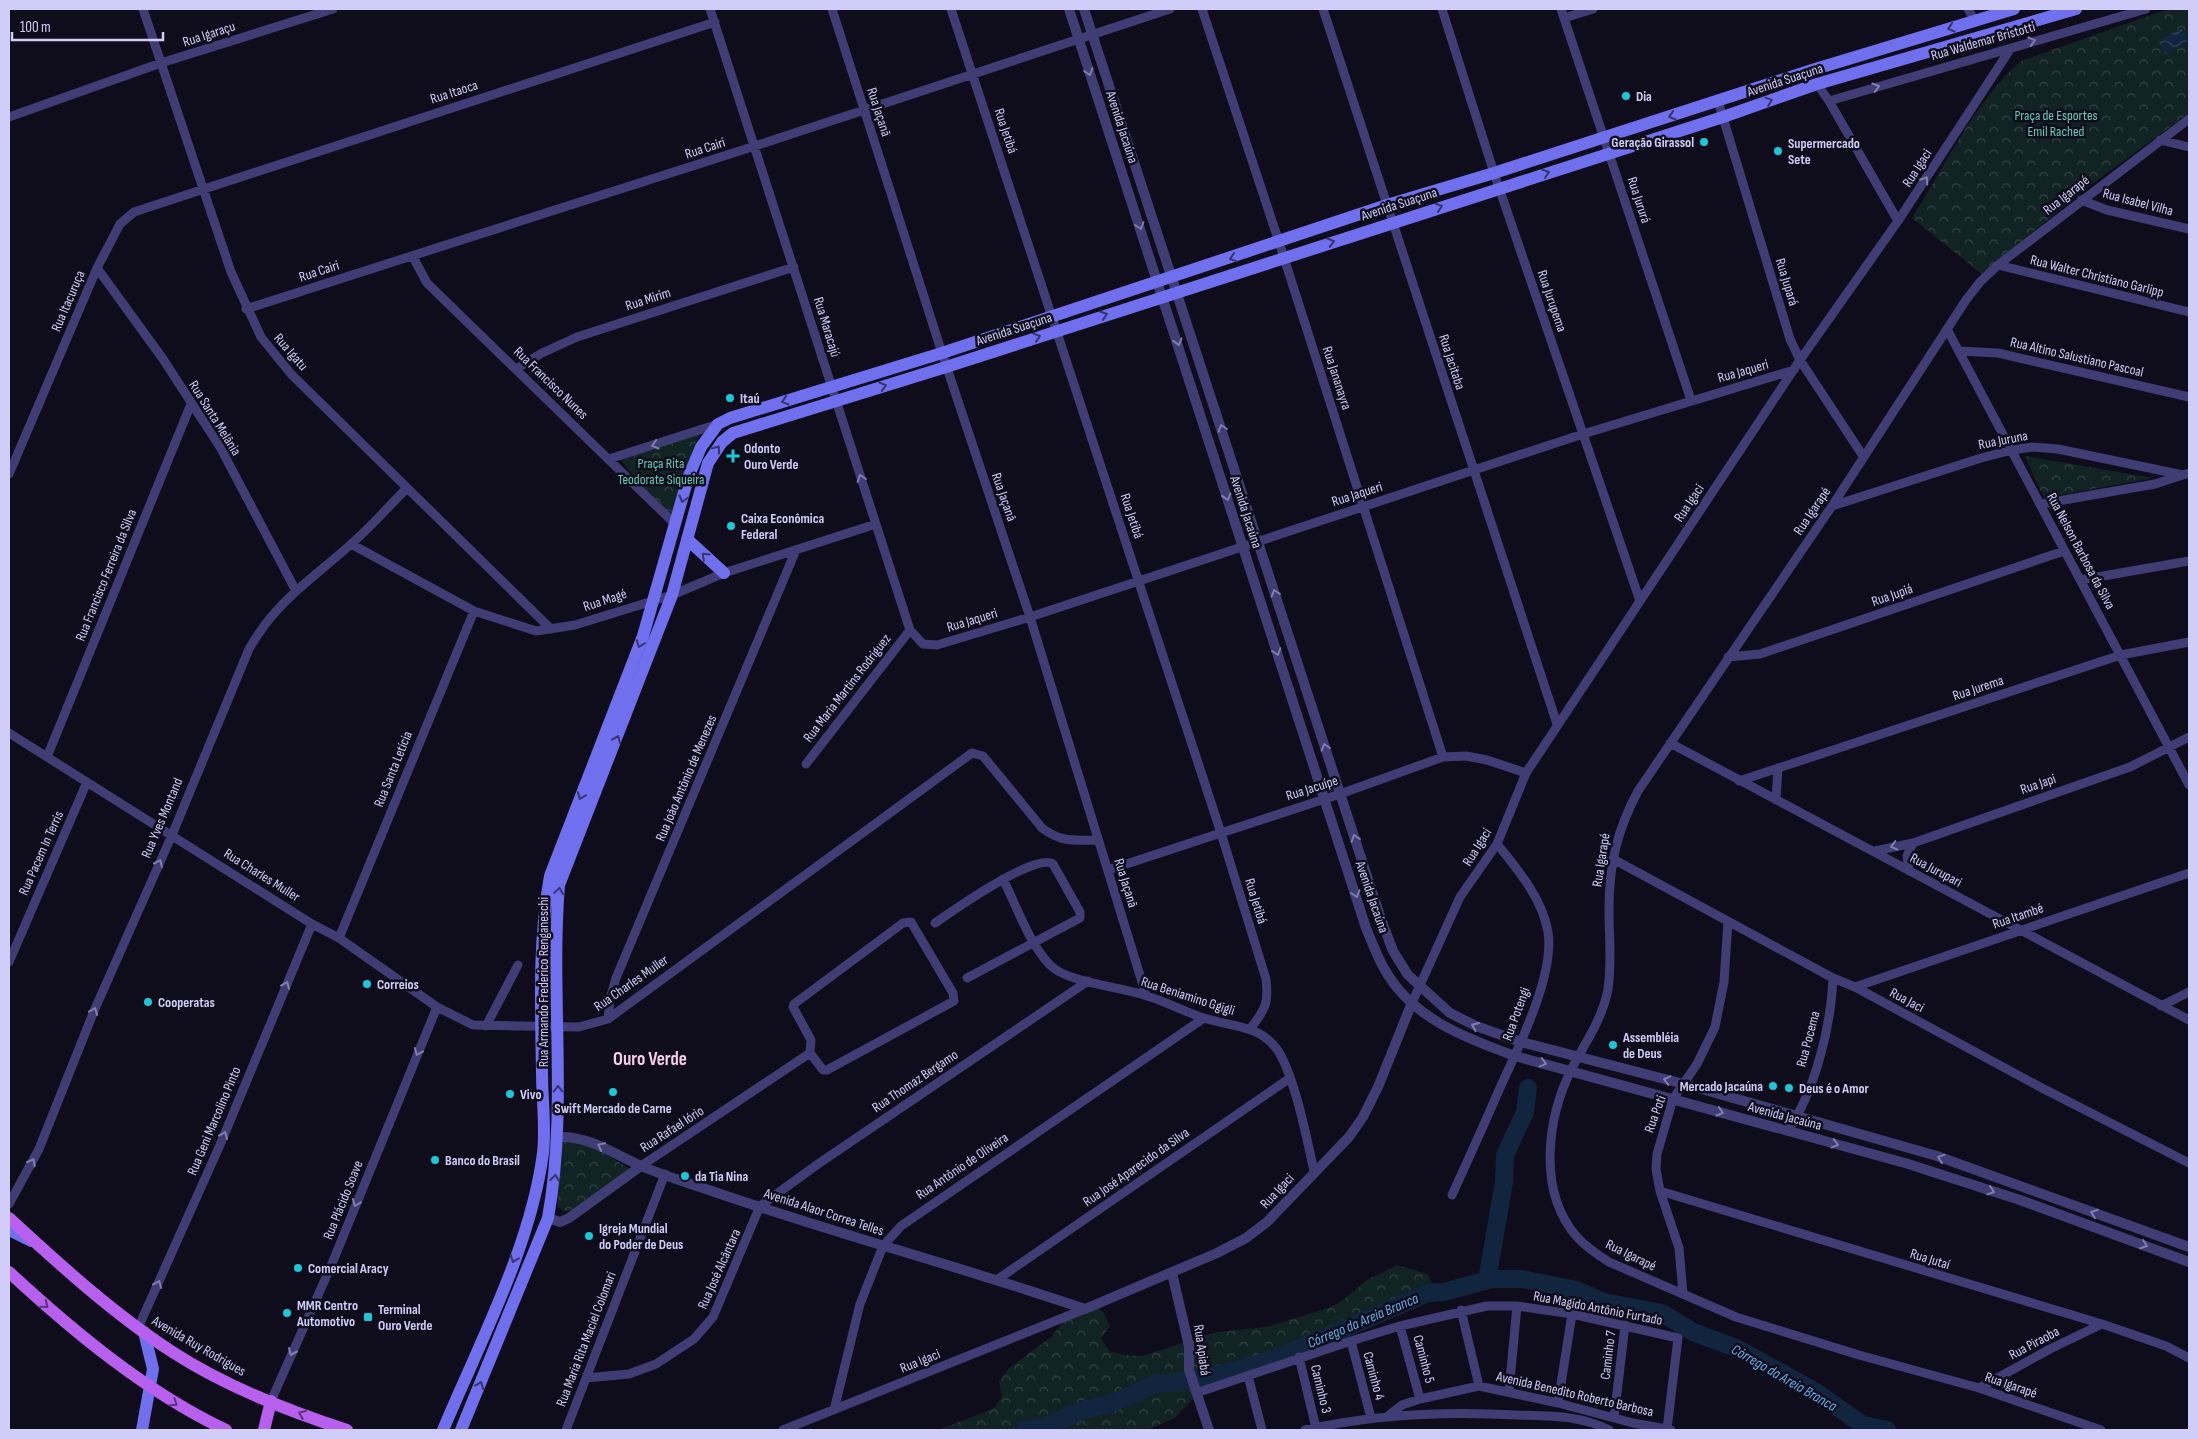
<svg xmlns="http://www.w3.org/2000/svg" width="2198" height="1439" font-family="'Sofia Sans Condensed',sans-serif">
<defs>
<pattern id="forest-crowns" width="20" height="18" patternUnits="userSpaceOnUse" patternTransform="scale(1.25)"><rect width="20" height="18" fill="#112423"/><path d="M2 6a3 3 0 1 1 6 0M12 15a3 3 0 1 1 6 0" fill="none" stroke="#334344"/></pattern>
<pattern id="water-waves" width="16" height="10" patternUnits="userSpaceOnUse" patternTransform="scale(1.25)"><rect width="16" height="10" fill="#12253e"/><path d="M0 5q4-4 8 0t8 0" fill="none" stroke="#33435b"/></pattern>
</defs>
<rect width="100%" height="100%" fill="#0f0d1b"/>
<path fill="url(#forest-crowns)" d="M2168,9H2189V113L2084,190L1982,274L1912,218C1944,168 1976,99 2021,61Z
M702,431L695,444L672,516L634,476L621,460Z
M2025,456L2153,478L2044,498Z
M573,1141L594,1147L630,1169L574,1211H565L557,1207L562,1142Z
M1397,1265L1427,1274L1437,1291L1337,1337L1287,1356L1210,1381L1175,1418L1147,1430H938L993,1409L1002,1397L999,1381L1009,1368L1051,1337L1063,1322L1090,1303L1103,1312L1110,1326L1101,1338L1109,1351L1125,1355L1142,1356L1217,1332L1267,1327L1328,1308L1342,1301L1367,1280Z"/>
<path fill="url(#water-waves)" d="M2181,28L2189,40L2165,54L2158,41Z"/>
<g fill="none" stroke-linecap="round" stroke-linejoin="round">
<path stroke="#12253e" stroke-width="18" d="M1487,1280L1504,1182L1505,1155L1525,1112L1528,1088
M1025,1430L1046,1426L1086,1409L1113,1403L1155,1384L1179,1382L1224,1373L1274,1359L1428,1293L1444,1292L1491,1279H1522L1576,1290L1604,1302L1662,1313L1693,1332L1736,1348L1816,1392L1863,1425L1887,1430"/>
<path stroke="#3f3d74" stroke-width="9" d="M143,9L231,272L261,337L291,374L551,629
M710,9L910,630L923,644L937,645L1030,617L1583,434L1794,370
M832,9L942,353L1030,617L1146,995
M951,9L1221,833L1266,979C1269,1003 1265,1010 1250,1029
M1202,9L1279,242L1443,757
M1323,9L1557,724
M1442,9L1494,173L1640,601
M1561,9L1691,400
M1968,9L1975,21
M1564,18L1593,9
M1817,84L1829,101L1898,221
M1718,101L1790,339L1800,360L1863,456
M1829,101L2146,9
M9,117L161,63L333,9
M2160,140L2189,147
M2081,200L2107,210L2189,229
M413,257L427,283L675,524
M1998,265L2189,312
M97,268L163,359L220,447L296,591
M246,309L755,146L1170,9
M1947,329L2189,785
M1959,351L1998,353L2189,397
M516,369L542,353L577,337L794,267
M609,459L718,424
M9,474L97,268L120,224L134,212L715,22
M2041,504L2155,484L2189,473
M1832,506L1981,458L2012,450L2033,447L2058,449L2183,475
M351,544L474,611L536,631L575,625L672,595L724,573L876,524
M2080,580L2189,561
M1728,657L1760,654L2064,551
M9,733L312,924L339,938L437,1007L473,1025L579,1027L608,1019L972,753L983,756L1042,828C1062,843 1074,840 1098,840
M1670,743L2189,1020
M47,757L191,404
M806,764L910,630
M1739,781L2121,655L2189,642
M1776,800L1778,768
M1875,851L1913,843L2130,767L2189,737
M1613,859L1833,978L1855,987L2040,1087L2189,1163
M1108,870L1340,794L1443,757L1466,756L1487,760L1526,773
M1909,871L1907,856L1913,843
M1003,879C1017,907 1029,943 1050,965C1067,983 1124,987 1147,996C1167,1002 1185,1012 1204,1018C1228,1026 1259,1025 1276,1048C1294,1072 1307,1140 1314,1171
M911,922L953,993L954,1001L827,1070H823L810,1053L811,1040L793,1007L794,1004L903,923Z
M935,923C952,911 1036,852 1053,864L1080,912V918L967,978
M339,938L474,611
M9,962L87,782
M1855,987L2189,873
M1411,1005L1460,897L1497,844L1526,773L1800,360L1898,221L2011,48
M2161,1006L2189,992
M608,1019L610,999L616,978L796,550
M486,1026L518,965
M1788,1131C1815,1090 1831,1027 1833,978
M641,1166L810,1053
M1660,1191L2102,1324L2166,1346L2189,1358
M1452,1195C1468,1160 1484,1125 1499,1090C1517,1050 1555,976 1548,932C1542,898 1518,870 1497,844
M9,1204L39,1149L94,1011L172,835L249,649C277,600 310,581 350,545C370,528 388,507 407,488
M998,1279L1290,1078
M1683,1294L1679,1248L1660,1191L1656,1169L1657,1154L1673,1099L1697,1064L1715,1027L1724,982L1728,921
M1461,1310L1479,1386
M1400,1326L1420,1399
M138,1328L220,1145L312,924
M1351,1341L1371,1418
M1299,1357L1316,1428
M1248,1376L1262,1430
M586,1378L629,1374L656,1364L694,1339L713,1317L760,1206L818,1164L1088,981
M1979,1388L2050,1349L2102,1324
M1509,1391L1517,1306
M1196,1393L1351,1341L1400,1326L1487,1306H1517L1572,1314L1678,1338L1667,1429
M271,1401L331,1266L437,1007
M1558,1403L1572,1314
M834,1410L860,1304L883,1246L901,1226L1204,1018
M1389,1415L1402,1405L1420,1399L1479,1386L1558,1403L1633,1423L1671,1430
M1614,1418L1625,1325
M566,1430L665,1174
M783,1430L1085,1309
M1305,1430C1375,1414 1445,1411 1517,1415C1549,1416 1580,1415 1609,1430
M2101,1430L1979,1388L1859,1355L1736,1317L1609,1262C1598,1255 1586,1247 1577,1237C1537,1191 1547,1118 1572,1068C1585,1043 1603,1018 1608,989C1612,963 1609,937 1609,910C1609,865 1617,830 1638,791L1832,506L1966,300L1980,282L1998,265L2189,119"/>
<path stroke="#3f3d74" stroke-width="10" d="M1069,9L1366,928C1372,942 1377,957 1385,970C1412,1018 1465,1038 1515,1056L1905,1163L2020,1200L2189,1262
M1084,9L1381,919L1393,951L1408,975L1450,1013L1476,1026L1521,1042L1684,1084L1937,1156L2189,1247
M559,1137C589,1136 612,1153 639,1165C659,1174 682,1181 703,1188C829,1232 959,1266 1085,1309L1217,1253L1246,1238L1267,1222L1349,1137L1363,1117L1378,1087L1411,1005
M548,1218L560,1222L569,1218L641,1166
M1172,1273L1189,1346V1370L1209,1430"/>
<path stroke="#706fee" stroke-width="12" d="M687,539L724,573
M9,1230L31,1241
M142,1430L153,1369L144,1332
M443,1430C479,1344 531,1246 543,1153C546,1127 542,1099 542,1073C541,1008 538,941 550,876L643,636L688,478L701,447L718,424L730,418L942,353L1387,205L1494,173L1812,70L2014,9
M461,1430L548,1218C568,1107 550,997 559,885L672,595L708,463L722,442L733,433L946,367L1723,117L1817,84L2076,9"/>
<path stroke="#b660ed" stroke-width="12" d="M9,1218C60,1265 115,1315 174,1353C227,1387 288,1411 347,1430
M9,1272C74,1332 146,1392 226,1430
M264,1430L271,1401"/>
</g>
<defs><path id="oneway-chevron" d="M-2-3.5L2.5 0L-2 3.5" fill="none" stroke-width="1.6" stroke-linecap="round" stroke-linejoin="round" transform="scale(1.25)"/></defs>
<g stroke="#36346f">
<use href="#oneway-chevron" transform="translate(1951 28) rotate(164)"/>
<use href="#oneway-chevron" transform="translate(1769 101) rotate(-19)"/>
<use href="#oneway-chevron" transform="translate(1672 116) rotate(163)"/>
<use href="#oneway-chevron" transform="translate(1546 173) rotate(-18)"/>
<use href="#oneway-chevron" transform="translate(1439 207) rotate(-18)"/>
<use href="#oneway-chevron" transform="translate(1331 242) rotate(-17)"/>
<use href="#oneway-chevron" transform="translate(1233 258) rotate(162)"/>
<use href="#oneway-chevron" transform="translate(1104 315) rotate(-18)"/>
<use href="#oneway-chevron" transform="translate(1037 337) rotate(-18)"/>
<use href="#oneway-chevron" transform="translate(883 386) rotate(-17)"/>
<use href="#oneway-chevron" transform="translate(785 401) rotate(163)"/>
<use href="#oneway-chevron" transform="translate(717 449) rotate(-53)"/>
<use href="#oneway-chevron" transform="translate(683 499) rotate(106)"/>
<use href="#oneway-chevron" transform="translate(705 556) rotate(-137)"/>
<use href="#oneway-chevron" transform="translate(640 644) rotate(111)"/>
<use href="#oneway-chevron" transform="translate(617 739) rotate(-68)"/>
<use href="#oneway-chevron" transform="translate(581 796) rotate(111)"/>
<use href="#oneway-chevron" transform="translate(559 891) rotate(-82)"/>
<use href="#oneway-chevron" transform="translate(558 1089) rotate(-91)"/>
<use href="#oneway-chevron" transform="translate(555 1178) rotate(-83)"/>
<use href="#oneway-chevron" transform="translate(514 1259) rotate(111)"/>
<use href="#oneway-chevron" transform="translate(480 1385) rotate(-68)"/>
</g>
<g stroke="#817eb0">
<use href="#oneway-chevron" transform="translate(2032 41) rotate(-17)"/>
<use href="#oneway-chevron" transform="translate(1089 72) rotate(72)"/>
<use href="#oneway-chevron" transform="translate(1876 87) rotate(-16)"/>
<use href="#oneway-chevron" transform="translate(1925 180) rotate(-57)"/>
<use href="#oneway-chevron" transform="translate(1140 226) rotate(72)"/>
<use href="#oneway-chevron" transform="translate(1178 342) rotate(73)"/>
<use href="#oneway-chevron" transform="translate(1222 428) rotate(-108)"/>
<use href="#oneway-chevron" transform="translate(655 445) rotate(163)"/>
<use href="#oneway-chevron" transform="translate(861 478) rotate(-108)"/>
<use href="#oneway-chevron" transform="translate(1227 497) rotate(73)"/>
<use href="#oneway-chevron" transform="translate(1275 593) rotate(-108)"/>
<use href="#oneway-chevron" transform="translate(1277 652) rotate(72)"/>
<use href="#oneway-chevron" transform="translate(1325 747) rotate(-108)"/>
<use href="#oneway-chevron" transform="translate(1355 838) rotate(-108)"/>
<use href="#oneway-chevron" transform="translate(1894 846) rotate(166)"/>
<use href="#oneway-chevron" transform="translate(159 863) rotate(-66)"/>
<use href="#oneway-chevron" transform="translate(1356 894) rotate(72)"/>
<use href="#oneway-chevron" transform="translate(286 985) rotate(-67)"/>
<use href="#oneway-chevron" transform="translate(94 1011) rotate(-67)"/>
<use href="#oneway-chevron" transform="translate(1475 1026) rotate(-156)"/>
<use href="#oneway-chevron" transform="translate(418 1052) rotate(113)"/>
<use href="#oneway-chevron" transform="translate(1543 1063) rotate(15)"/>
<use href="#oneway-chevron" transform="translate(1667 1080) rotate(-166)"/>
<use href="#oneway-chevron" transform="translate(1720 1112) rotate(16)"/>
<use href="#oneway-chevron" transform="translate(224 1135) rotate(-67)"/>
<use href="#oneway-chevron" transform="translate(1835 1144) rotate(15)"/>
<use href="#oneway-chevron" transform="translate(601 1146) rotate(-154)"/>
<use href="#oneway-chevron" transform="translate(1941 1158) rotate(-161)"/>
<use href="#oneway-chevron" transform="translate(32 1162) rotate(-61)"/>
<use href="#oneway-chevron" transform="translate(1991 1191) rotate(18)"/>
<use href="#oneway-chevron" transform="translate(356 1203) rotate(112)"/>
<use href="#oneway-chevron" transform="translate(2094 1213) rotate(-160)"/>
<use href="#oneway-chevron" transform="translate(2144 1245) rotate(20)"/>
<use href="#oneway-chevron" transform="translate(158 1284) rotate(-66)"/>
<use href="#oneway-chevron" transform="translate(292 1352) rotate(114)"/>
</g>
<g stroke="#5a3279">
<use href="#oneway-chevron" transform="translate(45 1305) rotate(39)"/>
<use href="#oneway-chevron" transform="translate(174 1403) rotate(34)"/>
<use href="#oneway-chevron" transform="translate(302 1414) rotate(-158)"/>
</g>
<g fill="#19c8d9" stroke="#0f0d1b" stroke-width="2">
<circle cx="1626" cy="96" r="5"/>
<circle cx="1704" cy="142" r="5"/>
<circle cx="1778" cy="151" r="5"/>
<circle cx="730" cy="398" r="5"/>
<path d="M730.5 448.5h5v5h5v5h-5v5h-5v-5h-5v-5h5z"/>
<circle cx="731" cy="526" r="5"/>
<circle cx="367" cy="984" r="5"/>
<circle cx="148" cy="1002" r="5"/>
<circle cx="1613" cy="1045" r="5"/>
<circle cx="1773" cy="1086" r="5"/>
<circle cx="1789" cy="1088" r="5"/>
<circle cx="613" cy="1092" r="5"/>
<circle cx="510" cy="1094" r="5"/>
<circle cx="435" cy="1160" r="5"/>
<circle cx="685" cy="1176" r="5"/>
<circle cx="589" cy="1236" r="5"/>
<circle cx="298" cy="1268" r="5"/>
<circle cx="287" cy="1313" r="5"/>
<rect x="363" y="1312" width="10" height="10" rx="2.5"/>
</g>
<g text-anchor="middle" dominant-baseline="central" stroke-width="5" stroke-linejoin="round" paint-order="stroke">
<g font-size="14" fill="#d1cdf9" stroke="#0f0d1b">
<text transform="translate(209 34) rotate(-18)">Rua Igaraçu</text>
<text transform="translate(1983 41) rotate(-16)">Rua Waldemar Bristotti</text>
<text transform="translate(1785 80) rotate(-18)">Avenida Suaçuna</text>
<text transform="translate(454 92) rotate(-18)">Rua Itaoca</text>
<text transform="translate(879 112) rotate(72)">Rua Jaçanã</text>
<text transform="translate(1122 127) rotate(72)">Avenida Jacaúna</text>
<text transform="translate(1006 131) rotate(72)">Rua Jetibá</text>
<text transform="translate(705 148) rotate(-18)">Rua Cairi</text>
<text transform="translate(1917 168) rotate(-57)">Rua Igaci</text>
<text transform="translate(2066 195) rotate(-38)">Rua Igarapé</text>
<text transform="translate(1639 200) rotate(72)">Rua Jururá</text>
<text transform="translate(2138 202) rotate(15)">Rua Isabel Vilha</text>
<text transform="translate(1399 204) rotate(-18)">Avenida Suaçuna</text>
<text transform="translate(319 271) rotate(-18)">Rua Cairi</text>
<text transform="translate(2097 276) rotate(14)">Rua Walter Christiano Garlipp</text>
<text transform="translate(1787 282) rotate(73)">Rua Jupará</text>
<text transform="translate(648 299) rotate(-18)">Rua Mirim</text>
<text transform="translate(68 301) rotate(-67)">Rua Itacuruça</text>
<text transform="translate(1552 301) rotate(71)">Rua Jurupema</text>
<text transform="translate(827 327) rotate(73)">Rua Maracajú</text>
<text transform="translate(1014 329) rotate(-18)">Avenida Suaçuna</text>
<text transform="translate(291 352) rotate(49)">Rua Igatu</text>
<text transform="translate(2077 357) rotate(13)">Rua Altino Salustiano Pascoal</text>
<text transform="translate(1452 362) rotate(72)">Rua Jacitaba</text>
<text transform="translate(1743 371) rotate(-16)">Rua Jaqueri</text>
<text transform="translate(1337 378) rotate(72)">Rua Jananayra</text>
<text transform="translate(551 383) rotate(44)">Rua Francisco Nunes</text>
<text transform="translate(215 418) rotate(58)">Rua Santa Melânia</text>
<text transform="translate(2003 440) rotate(-11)">Rua Juruna</text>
<text transform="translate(1357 494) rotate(-18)">Rua Jaqueri</text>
<text transform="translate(1004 497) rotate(71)">Rua Jaçanã</text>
<text transform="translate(1689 503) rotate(-56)">Rua Igaci</text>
<text transform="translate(1812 511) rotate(-56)">Rua Igarapé</text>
<text transform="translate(1246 512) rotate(72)">Avenida Jacaúna</text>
<text transform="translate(1132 516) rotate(72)">Rua Jetibá</text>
<text transform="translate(2081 551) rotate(62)">Rua Nelson Barbosa da Silva</text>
<text transform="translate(106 575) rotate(-68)">Rua Francisco Ferreira da Silva</text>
<text transform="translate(1892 595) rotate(-19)">Rua Jupiá</text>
<text transform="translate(605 600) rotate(-18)">Rua Magé</text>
<text transform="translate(972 620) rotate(-17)">Rua Jaqueri</text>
<text transform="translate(847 688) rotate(-52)">Rua Maria Martins Rodriguez</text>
<text transform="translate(1978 688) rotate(-18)">Rua Jurema</text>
<text transform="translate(393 769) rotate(-68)">Rua Santa Letícia</text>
<text transform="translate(686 778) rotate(-67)">Rua João Antônio de Menezes</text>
<text transform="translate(2038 784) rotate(-19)">Rua Japi</text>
<text transform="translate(1312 788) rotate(-18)">Rua Jacuípe</text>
<text transform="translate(162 818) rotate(-67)">Rua Yves Montand</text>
<text transform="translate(1477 847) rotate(-58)">Rua Igaci</text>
<text transform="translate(41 853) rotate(-66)">Rua Pacem In Terris</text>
<text transform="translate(1601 860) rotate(-81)">Rua Igarapé</text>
<text transform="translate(1936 870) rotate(28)">Rua Jurupari</text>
<text transform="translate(262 875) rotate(32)">Rua Charles Muller</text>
<text transform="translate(1126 883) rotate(73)">Rua Jaçanã</text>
<text transform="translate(1372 897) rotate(71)">Avenida Jacaúna</text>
<text transform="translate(1256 901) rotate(73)">Rua Jetibá</text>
<text transform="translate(2018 916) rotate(-19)">Rua Itambé</text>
<text transform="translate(543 982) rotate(-90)">Rua Armando Frederico Renganeschi</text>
<text transform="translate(631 983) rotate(-35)">Rua Charles Muller</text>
<text transform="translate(1188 996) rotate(18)">Rua Beniamino Ggigli</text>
<text transform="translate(1907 1000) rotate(28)">Rua Jaci</text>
<text transform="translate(1516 1014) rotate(-70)">Rua Potengi</text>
<text transform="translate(1808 1039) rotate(-75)">Rua Pocema</text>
<text transform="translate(915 1081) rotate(-34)">Rua Thomaz Bergamo</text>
<text transform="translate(1655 1114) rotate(-70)">Rua Poti</text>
<text transform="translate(1785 1116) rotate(15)">Avenida Jacaúna</text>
<text transform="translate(214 1121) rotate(-67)">Rua Geni Marcolino Pinto</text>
<text transform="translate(672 1129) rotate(-33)">Rua Rafael Iório</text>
<text transform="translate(962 1166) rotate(-34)">Rua Antônio de Oliveira</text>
<text transform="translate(1136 1167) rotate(-35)">Rua José Aparecido da Silva</text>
<text transform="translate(1277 1191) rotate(-47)">Rua Igaci</text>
<text transform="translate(343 1200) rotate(-68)">Rua Plácido Soave</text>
<text transform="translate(824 1212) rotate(18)">Avenida Alaor Correa Telles</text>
<text transform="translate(1631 1255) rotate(26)">Rua Igarapé</text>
<text transform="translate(1930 1259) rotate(17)">Rua Jutaí</text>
<text transform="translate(719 1269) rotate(-66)">Rua José Alcântara</text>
<text transform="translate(1598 1308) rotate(11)">Rua Magido Antônio Furtado</text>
<text transform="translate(586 1339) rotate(-69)">Rua Maria Rita Maciel Colomari</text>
<text transform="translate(2034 1343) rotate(-28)">Rua Piraoba</text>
<text transform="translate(199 1346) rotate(30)">Avenida Ruy Rodrigues</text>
<text transform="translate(1202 1350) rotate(82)">Rua Apiabá</text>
<text transform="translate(1608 1355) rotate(-83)">Caminho 7</text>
<text transform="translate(1424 1359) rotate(75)">Caminho 5</text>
<text transform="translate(920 1361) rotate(-22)">Rua Igaci</text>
<text transform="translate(1374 1376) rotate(75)">Caminho 4</text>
<text transform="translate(2011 1385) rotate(19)">Rua Igarapé</text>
<text transform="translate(1321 1389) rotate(76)">Caminho 3</text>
<text transform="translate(1575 1394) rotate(13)">Avenida Benedito Roberto Barbosa</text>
</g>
<g font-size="14" font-weight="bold" fill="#d1cdf9" stroke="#0f0d1b" text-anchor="start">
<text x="1636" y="96">Dia</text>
<text x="1694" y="142" text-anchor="end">Geração Girassol</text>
<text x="1788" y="143">Supermercado<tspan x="1788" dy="16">Sete</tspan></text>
<text x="740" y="398">Itaú</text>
<text x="744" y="448">Odonto<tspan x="744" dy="16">Ouro Verde</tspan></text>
<text x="741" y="518">Caixa Econômica<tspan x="741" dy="16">Federal</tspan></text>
<text x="377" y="984">Correios</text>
<text x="158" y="1002">Cooperatas</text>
<text x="1623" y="1037">Assembléia<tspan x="1623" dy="16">de Deus</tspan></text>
<text x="1763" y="1086" text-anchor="end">Mercado Jacaúna</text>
<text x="1799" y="1088">Deus é o Amor</text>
<text x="520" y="1094">Vivo</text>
<text x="613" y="1108" text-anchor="middle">Swift Mercado de Carne</text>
<text x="445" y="1160">Banco do Brasil</text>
<text x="695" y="1176">da Tia Nina</text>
<text x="599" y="1228">Igreja Mundial<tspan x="599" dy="16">do Poder de Deus</tspan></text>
<text x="308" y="1268">Comercial Aracy</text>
<text x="297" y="1305">MMR Centro<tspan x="297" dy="16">Automotivo</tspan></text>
<text x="378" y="1309">Terminal<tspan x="378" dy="16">Ouro Verde</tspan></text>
</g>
<g font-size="14" fill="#62cfb3" stroke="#0f0d1b">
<text x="2056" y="115">Praça de Esportes<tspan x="2056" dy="16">Emil Rached</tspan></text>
<text x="661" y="463">Praça Rita<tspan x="661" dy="16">Teodorate Siqueira</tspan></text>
</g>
<g font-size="15" font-style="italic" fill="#66b1ed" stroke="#0f0d1b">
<text transform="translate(1363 1321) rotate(-23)">Córrego da Areia Branca</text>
<text transform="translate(1784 1378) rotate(30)">Córrego da Areia Branca</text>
</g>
<g font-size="19" font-weight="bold" fill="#f9ceea" stroke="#0f0d1b">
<text x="650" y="1059">Ouro Verde</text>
</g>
</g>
<rect width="2198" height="1439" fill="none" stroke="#d1cdf9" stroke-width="20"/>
<path d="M12 32v8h151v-8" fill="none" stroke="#d1cdf9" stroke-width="2.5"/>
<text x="20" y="32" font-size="15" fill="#d1cdf9" stroke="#0f0d1b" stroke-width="4" paint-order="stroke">100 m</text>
</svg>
